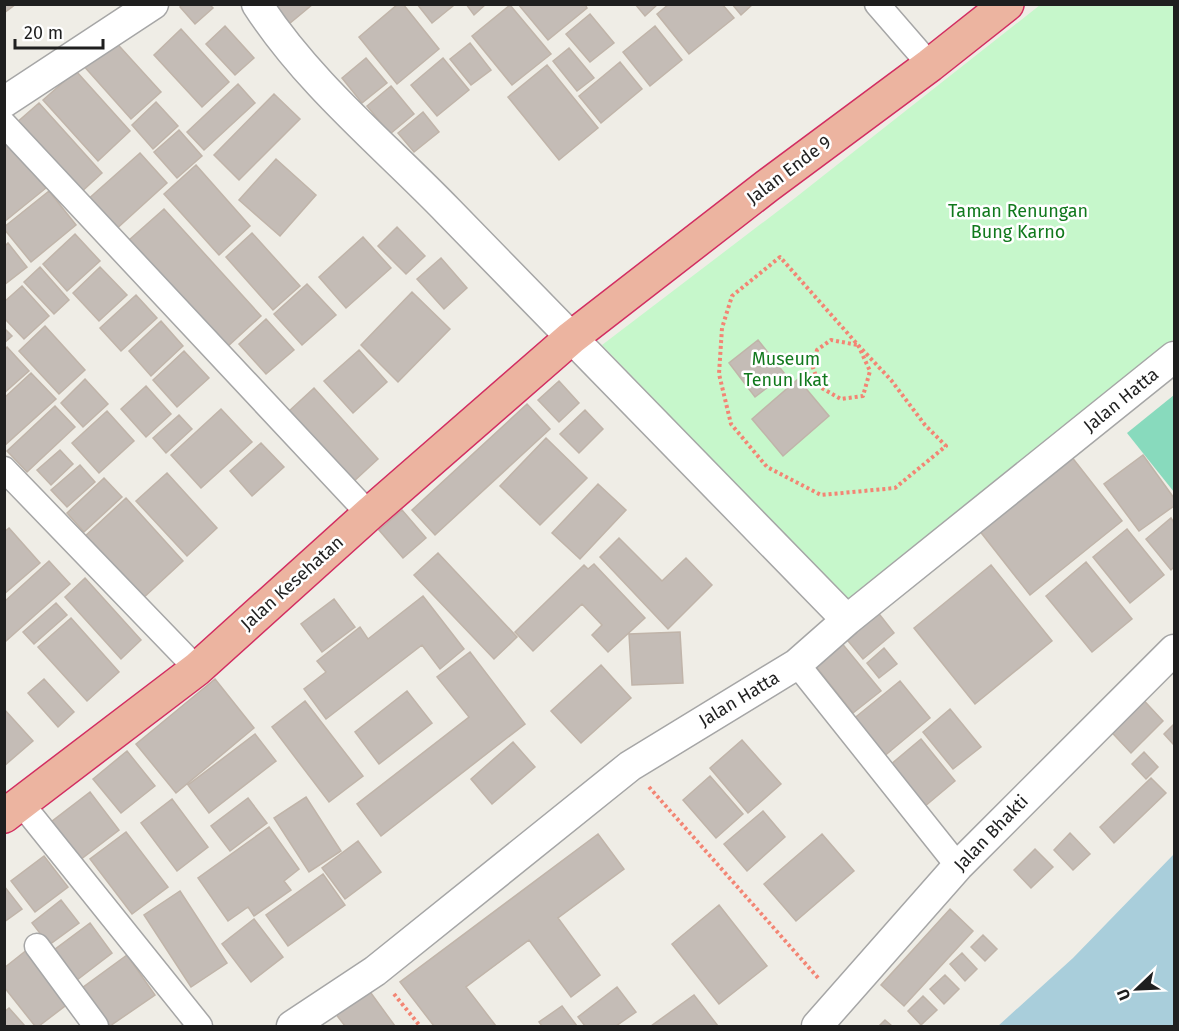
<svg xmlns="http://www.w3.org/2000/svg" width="1179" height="1031" font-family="'Fira Sans',sans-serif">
<rect width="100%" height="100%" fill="#efede6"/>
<path fill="#c6f7cb" d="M1040,5H1174V339L1017,466L853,607L602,345L795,198Z"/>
<path fill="#88dabd" d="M1174,395V492L1127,433Z"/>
<path fill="#a9cedb" d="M1174,854V1026H998L1073,958Z"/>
<path fill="#c4bcb6" stroke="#c0b4a9" stroke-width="1.5" d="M4,4H16L4,13Z
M182,4H209L213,8L195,24L180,7Z
M273,4H313L289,24Z
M398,4H403L439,49L397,84L359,37Z
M417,4H451L453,6L432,23Z
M466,4H486L474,15Z
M518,4H585L587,8L548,40Z
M635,4H658L645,16Z
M669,4H722L734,18L689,54L657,14Z
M732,4H753L741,15Z
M510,5L551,54L512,85L472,36Z
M590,14L614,43L590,62L566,34Z
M225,26L254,58L235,75L206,44Z
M655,26L682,60L650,86L623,52Z
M181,29L229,82L202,107L154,55Z
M111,37L161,92L131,119L82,64Z
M470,43L491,70L471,85L450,59Z
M569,48L594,78L577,91L553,61Z
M366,58L387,83L362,103L342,78Z
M443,58L469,90L437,116L411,85Z
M620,62L642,89L601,123L579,96Z
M547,65L598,128L559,160L508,97Z
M76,71L130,131L98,161L43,100Z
M238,84L255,103L204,150L187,132Z
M391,86L414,114L390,134L367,106Z
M274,94L300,119L239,180L214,155Z
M156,102L178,126L153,149L132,125Z
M39,103L102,173L78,195L15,124Z
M423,112L439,132L414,152L398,133Z
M179,130L202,156L177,178L154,152Z
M4,137L46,188L4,222Z
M140,153L167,183L113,232L86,201Z
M276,159L316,195L280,236L239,200Z
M196,165L250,226L219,255L164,194Z
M49,191L76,225L31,262L4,229V227Z
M164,209L261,316L226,348L129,240Z
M397,227L425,256L406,274L378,246Z
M252,233L300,286L273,310L226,257Z
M75,234L100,261L67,291L43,264Z
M363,237L391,268L346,308L319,277Z
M8,243L27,267L4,285V247Z
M441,258L467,288L444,309L417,279Z
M40,267L69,300L54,314L24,282Z
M100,267L127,295L99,321L73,293Z
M307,284L336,315L302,345L274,314Z
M22,286L49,316L24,339L4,318V302Z
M412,292L450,329L398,382L361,345Z
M136,295L157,318L121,351L100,328Z
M266,319L294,350L266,374L239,344Z
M161,321L183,346L151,376L129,351Z
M45,326L85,370L59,394L19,351Z
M4,328L12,336L4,343Z
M758,340L785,374L755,397L729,363Z
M7,347L29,371L4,393V350Z
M359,350L387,382L353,413L324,381Z
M184,351L209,378L177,407L153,380Z
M31,373L56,399L4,446V398Z
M85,379L108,404L83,427L61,403Z
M798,379L829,416L783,456L752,419Z
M559,381L579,403L559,422L538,400Z
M146,386L171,414L146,437L121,409Z
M314,388L378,459L352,483L288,412Z
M527,404L550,429L435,535L412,510Z
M55,406L75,427L27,472L7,451Z
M221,409L252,442L201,488L171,455Z
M585,410L603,429L579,453L560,434Z
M107,411L134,441L99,473L72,443Z
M179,415L192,429L166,453L153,438Z
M546,438L587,478L540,525L500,486Z
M261,443L284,467L252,496L230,471Z
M60,450L73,464L51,485L37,470Z
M1143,455L1174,498V506L1139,531L1104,484Z
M1071,456L1122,521L1030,595L979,530Z
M80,465L95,482L67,507L51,490Z
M167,473L217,528L187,556L136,501Z
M104,478L122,497L84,532L67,513Z
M598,484L626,510L580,559L552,533Z
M126,498L183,561L140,601L83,538Z
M402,510L426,538L403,558L379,530Z
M1171,518L1174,523V567L1171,570L1146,539Z
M9,528L40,563L4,594V532Z
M1127,529L1164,575L1130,603L1093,557Z
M619,538L662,581L686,558L712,585L668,629L600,557Z
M438,553L517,637L494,659L414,575Z
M49,561L70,584L6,641L4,639V602Z
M1086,562L1132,619L1092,652L1046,596Z
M594,564L645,618L608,652L592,635L602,625L582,604L533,651L515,632L584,565L588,569Z
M991,565L1052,641L975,704L914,628Z
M85,578L141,640L121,659L65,597Z
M423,596L464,649L440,669L422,645L326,719L304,689L326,672L317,661L360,627L368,639Z
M334,599L355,627L322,652L301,624Z
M56,603L67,615L34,644L23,632Z
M876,610L894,633L863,659L844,636Z
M71,618L119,672L87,701L38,647Z
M680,632L683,683L632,685L629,634Z
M840,641L881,691L853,713L813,663Z
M884,648L897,664L879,678L867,663Z
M470,652L525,724L381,836L357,804L469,717L437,677Z
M601,665L631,698L581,743L551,711Z
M44,679L74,712L58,727L28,693Z
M215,679L254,728L176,793L136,744Z
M900,681L930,718L882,758L852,720Z
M407,691L432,723L379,764L355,732Z
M1136,692L1163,721L1131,753L1103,723Z
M305,701L363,776L329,802L272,727Z
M4,709L33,741L4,766Z
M950,709L981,747L953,769L923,732Z
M1174,724V745L1164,734Z
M255,734L276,761L209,813L188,785Z
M921,739L955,781L924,807L890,765Z
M742,740L781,784L748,813L710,768Z
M513,742L535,767L492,804L471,779Z
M127,751L155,786L121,813L93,779Z
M1144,752L1158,767L1146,779L1132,764Z
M710,776L743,814L716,838L683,800Z
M1151,778L1166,793L1114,843L1100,827Z
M90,792L119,830L80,860L51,822Z
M306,797L341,851L309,872L274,818Z
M248,798L267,823L230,851L211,826Z
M172,799L208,847L177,871L141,823Z
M763,811L785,837L747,871L724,844Z
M269,827L299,869L284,881L291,890L254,916L248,907L228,921L198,878Z
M126,832L168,887L132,914L90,859Z
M1070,833L1090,854L1073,870L1054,850Z
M598,834L624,869L558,918L600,975L571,997L529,940L466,987L496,1026H434L400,982Z
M822,834L854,871L796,921L764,884Z
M358,841L381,872L345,899L322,868Z
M1035,849L1053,867L1031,888L1014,870Z
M44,856L68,887L35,912L11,881Z
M323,874L345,905L288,946L266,915Z
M4,886L22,909L4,922Z
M180,891L227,963L191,987L144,915Z
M61,900L79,923L49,945L32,923Z
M719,905L767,966L719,1004L672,944Z
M950,909L973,931L904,1006L881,985Z
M254,919L283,957L251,982L222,944Z
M90,923L112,953L77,980L54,950Z
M983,935L997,949L985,961L971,947Z
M28,949L69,1003L39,1026H35L4,987V968Z
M962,953L977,969L965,981L950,964Z
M127,955L155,995L110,1026L82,988Z
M945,975L959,989L944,1004L930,989Z
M617,987L636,1012L616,1026H585L578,1017Z
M368,989L395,1026H345L335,1013Z
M694,995L718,1026H651Z
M923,996L937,1010L921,1025L908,1011Z
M562,1006L577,1026H542L539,1022Z
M9,1008L25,1026H4V1012Z
M885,1020L892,1026H879Z"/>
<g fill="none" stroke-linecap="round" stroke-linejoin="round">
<defs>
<path id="minor" d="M877,4L930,65
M4,124L369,514
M4,469L197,669
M797,664L958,866
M21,803L200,1026
M37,946L96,1026"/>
<path id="tertiary" d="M257,4C308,83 383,144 448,211C581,348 714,484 847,620
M4,102L153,4
M292,1026L375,971L630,766L797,664L847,620L1174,357
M817,1026L958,866L1174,650"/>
<path id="trunk" d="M4,816L197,669L369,514L571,338L767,186L930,65L1007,4"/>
</defs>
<use href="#minor" stroke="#a6a6a6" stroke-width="27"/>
<use href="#tertiary" stroke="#a6a6a6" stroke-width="33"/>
<use href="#trunk" stroke="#d22e61" stroke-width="36"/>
<path stroke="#f38574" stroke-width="4" stroke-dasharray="3 3" stroke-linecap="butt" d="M858,345L891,380L925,425L946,446L895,488L821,495L767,467L731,424L719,374L722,328L732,296L780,257L858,345L870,371L863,396L841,399L820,387L813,368L817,350L831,340L858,345
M649,787L819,979
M394,994L420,1026"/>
<use href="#minor" stroke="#fff" stroke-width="24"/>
<use href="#tertiary" stroke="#fff" stroke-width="30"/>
<use href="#trunk" stroke="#ecb4a0" stroke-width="33"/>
</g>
<g text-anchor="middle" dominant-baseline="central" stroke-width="5" stroke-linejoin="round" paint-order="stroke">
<g font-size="18" fill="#1f1f1f" stroke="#fff">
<text transform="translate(789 170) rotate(-37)">Jalan Ende 9</text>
<text transform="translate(1121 400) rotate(-39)">Jalan Hatta</text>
<text transform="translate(292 583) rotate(-42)">Jalan Kesehatan</text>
<text transform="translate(739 699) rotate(-31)">Jalan Hatta</text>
<text transform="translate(991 833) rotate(-46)">Jalan Bhakti</text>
</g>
<g font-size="18" fill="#11791d" stroke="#fff">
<text x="1018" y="211">Taman Renungan<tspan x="1018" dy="21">Bung Karno</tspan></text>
<text x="786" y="359">Museum<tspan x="786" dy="21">Tenun Ikat</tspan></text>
</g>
</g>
<rect width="1179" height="1031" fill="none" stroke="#1f1f1f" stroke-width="12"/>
<g transform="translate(1137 989) rotate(247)" stroke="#ffffff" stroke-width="4.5" paint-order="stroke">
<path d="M0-4.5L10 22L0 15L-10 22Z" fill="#1f1f1f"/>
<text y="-9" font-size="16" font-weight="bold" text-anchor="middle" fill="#1f1f1f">U</text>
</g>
<path d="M15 39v9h88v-9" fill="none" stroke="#1f1f1f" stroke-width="3"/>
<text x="24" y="39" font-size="18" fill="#1f1f1f" stroke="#ffffff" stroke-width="4.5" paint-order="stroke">20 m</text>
</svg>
